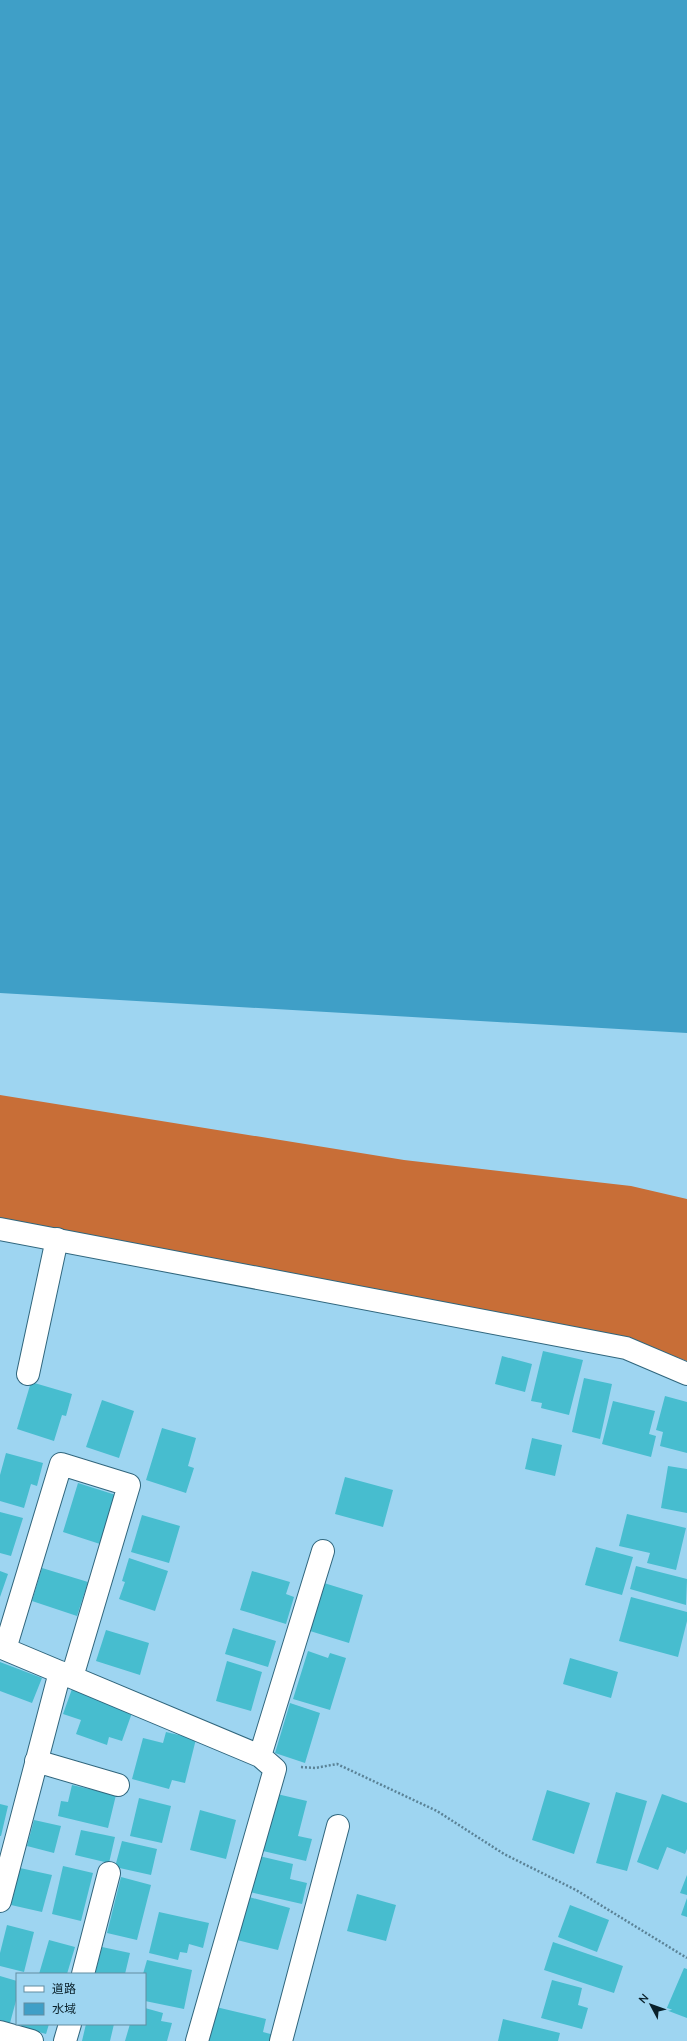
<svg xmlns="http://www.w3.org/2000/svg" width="687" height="2041" font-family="Mulish,'Noto Sans JP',sans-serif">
<rect width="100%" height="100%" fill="#9ed5f1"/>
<path fill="#c86e37" d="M0,1095L404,1160L631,1186L687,1199V1361L617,1335L0,1221Z"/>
<path fill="#3f9fc7" d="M0,0H687V1033L0,993Z"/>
<path fill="#47bdcf" d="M543,1351L583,1360L569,1415L541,1408L542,1403L531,1401Z
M502,1356L532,1364L525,1392L495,1384Z
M584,1378L612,1384L600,1439L572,1432Z
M31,1382L72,1394L66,1416L62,1415L54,1441L17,1429Z
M665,1396L687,1402V1453L660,1446L663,1432L656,1430Z
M102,1400L134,1411L119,1458L86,1447Z
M613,1401L655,1411L649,1434L656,1436L651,1457L602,1444Z
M162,1428L196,1438L188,1466L194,1468L186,1493L146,1480Z
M532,1438L562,1445L555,1476L525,1469Z
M6,1453L43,1463L37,1486L31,1484L24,1508L0,1501V1475Z
M668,1466L687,1469V1513L661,1508Z
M345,1477L393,1490L383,1527L335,1514Z
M78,1483L119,1496L100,1544L63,1532Z
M0,1512L23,1518L11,1556L0,1553Z
M627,1514L686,1528L676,1570L647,1563L650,1553L619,1546Z
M142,1515L180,1526L169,1563L131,1552Z
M596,1547L633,1557L622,1595L585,1585Z
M129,1558L168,1571L155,1611L119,1599L125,1582L122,1581Z
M636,1566L687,1579L686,1605L630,1589Z
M42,1568L88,1582L77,1616L32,1601Z
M0,1571L8,1574L0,1597Z
M252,1571L290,1582L286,1594L294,1597L286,1624L240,1610Z
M324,1583L363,1595L349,1643L310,1631Z
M631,1597L687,1612V1621L678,1657L619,1641Z
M233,1628L276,1641L268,1667L225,1654Z
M106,1630L149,1643L140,1675L96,1661Z
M308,1651L328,1658L330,1653L346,1658L330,1710L293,1699Z
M570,1658L618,1672L611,1698L563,1684Z
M227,1661L262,1672L251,1711L216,1701Z
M0,1662L42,1678L32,1703L0,1691Z
M72,1689L133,1710L122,1741L109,1737L107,1745L76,1734L81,1720L63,1714Z
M290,1703L320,1713L305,1763L275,1753Z
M166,1732L196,1739L185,1783L172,1780L169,1789L132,1779L143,1738L163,1743Z
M72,1785L116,1795L108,1828L58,1816L61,1801L68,1802Z
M547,1790L590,1803L574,1854L532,1840Z
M616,1792L647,1801L627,1871L596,1863Z
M277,1794L307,1801L298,1836L312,1839L306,1861L263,1851Z
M662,1794L687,1803V1849L685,1854L667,1847L658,1870L637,1862Z
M139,1798L171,1806L162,1843L130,1836Z
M0,1804L8,1806L1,1836H0Z
M200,1810L236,1820L226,1859L190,1850Z
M34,1820L61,1826L54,1853L27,1846Z
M81,1830L115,1837L109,1863L75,1855Z
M122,1841L157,1849L151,1875L115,1867Z
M259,1856L293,1864L290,1879L307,1883L302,1904L250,1892Z
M63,1866L93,1873L81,1921L52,1914Z
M20,1868L52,1875L42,1912L11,1905Z
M687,1875V1895L680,1893Z
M121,1877L151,1885L137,1940L107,1933Z
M357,1894L396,1905L386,1941L347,1931Z
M249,1897L290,1908L278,1950L237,1940Z
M687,1898V1917L681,1915Z
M570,1905L609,1920L597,1952L558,1937Z
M159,1912L209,1923L203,1948L189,1944L187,1953L180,1952L178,1960L149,1953Z
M7,1925L34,1932L24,1972L0,1966V1953Z
M49,1940L75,1947L67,1974H39Z
M553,1942L623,1966L614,1993L544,1970Z
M102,1947L130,1953L125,1974H95Z
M147,1960L192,1970L184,2009L145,2001V1974H143Z
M684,1968L687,1969V2018L666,2010Z
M0,1976L17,1981V1997L10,2023L0,2020Z
M552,1980L582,1988L578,2005L588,2008L582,2029L541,2018Z
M216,2007L266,2019L263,2032L274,2035L273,2041H208Z
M145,2008L163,2013L161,2021L172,2023L167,2041H125L130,2024H145Z
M503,2019L560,2033L558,2041H498Z
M21,2024H49L46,2034L21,2027Z
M86,2024H114L110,2041H82Z"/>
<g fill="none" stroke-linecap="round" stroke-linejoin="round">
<defs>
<path id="street" d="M28,1374L57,1239
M0,1647L260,1756L275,1769L197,2041
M5,1649L61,1464L129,1485L72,1677
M260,1756L323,1551
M36,1761L118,1785
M0,1901L60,1672
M83,1974L109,1873
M0,2032L32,2041
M65,2041L70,2024
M281,2041L338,1826"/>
<path id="secondary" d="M0,1229L626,1348L687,1374"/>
</defs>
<use href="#street" stroke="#30667d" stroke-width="24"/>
<use href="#secondary" stroke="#30667d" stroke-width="24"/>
<path stroke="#5a8296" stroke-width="2.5" stroke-dasharray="2 2" stroke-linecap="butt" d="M301,1767L315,1768L337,1764L437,1811L504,1854L576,1890L687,1958"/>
<use href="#street" stroke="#fff" stroke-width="22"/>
<use href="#secondary" stroke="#fff" stroke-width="22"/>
</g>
<rect x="16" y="1973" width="130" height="52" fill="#9ed5f1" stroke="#628da1"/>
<rect x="24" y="1986" width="20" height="6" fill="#ffffff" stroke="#628da1"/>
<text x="52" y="1993" font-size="12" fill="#09202a">道路</text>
<rect x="24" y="2003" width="20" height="12" fill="#3f9fc7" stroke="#628da1"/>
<text x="52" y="2013" font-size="12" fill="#09202a">水域</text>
<g transform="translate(651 2005) rotate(311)" stroke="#9ed5f1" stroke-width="3" paint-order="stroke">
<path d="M0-3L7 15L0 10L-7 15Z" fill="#09202a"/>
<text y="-6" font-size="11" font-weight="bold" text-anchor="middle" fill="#09202a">N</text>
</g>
</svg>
